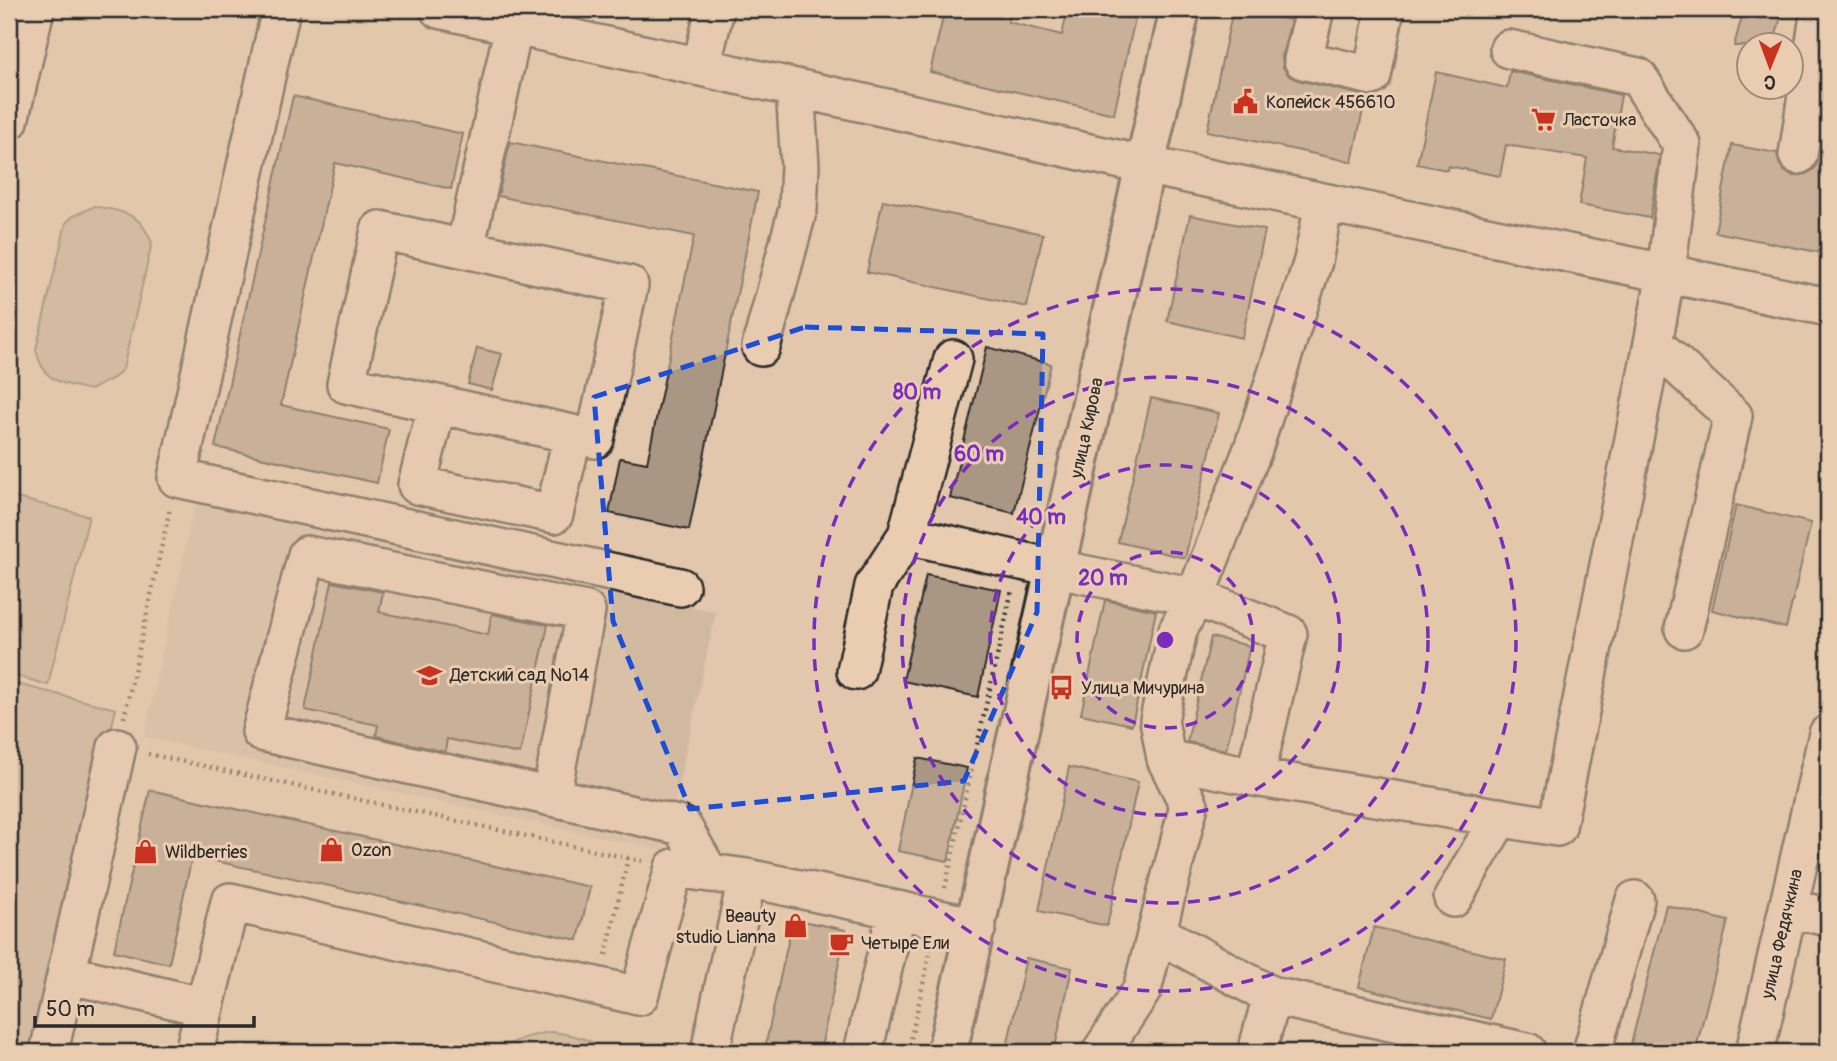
<svg xmlns="http://www.w3.org/2000/svg" width="1837" height="1061" font-family="Pangolin,sans-serif">
<rect width="100%" height="100%" fill="#e2c7ac"/>
<filter id="ink" filterUnits="userSpaceOnUse"><feTurbulence type="fractalNoise" baseFrequency=".0143" numOctaves="2"/><feDisplacementMap in="SourceGraphic" scale="14" xChannelSelector="R" yChannelSelector="G"/><feConvolveMatrix kernelMatrix="1 2 1 2 8 2 1 2 1" color-interpolation-filters="sRGB"/></filter>
<g filter="url(#ink)">
<path fill="#d1b9a0" d="M196,499L716,612L664,851L144,737Z"/>
<path fill="#c1aa94" stroke="#766a60" stroke-width="2" d="M95,206C125,213 139,211 152,243L123,369L114,378L90,390C61,383 43,383 36,349L66,223L73,216Z
M9,496L89,516L48,685L9,674Z
M9,682L116,709L32,1052H9Z
M552,1032C573,1034 591,1039 609,1052H499C514,1039 532,1034 552,1032Z"/>
<path fill="#aa9783" stroke="#2b2b2b" stroke-width="2" d="M945,9H995L1010,12L1008,22L1062,35L1068,9H1137L1114,114L930,72Z
M1233,9H1241L1291,20L1282,56L1283,67L1289,76L1298,80L1366,96L1352,162L1207,131Z
M1744,9H1783L1773,46H1734Z
M1510,71L1621,95L1612,147L1660,155L1650,218L1579,205L1587,158L1506,145L1500,176L1448,166L1447,170L1417,164L1436,72L1507,88Z
M293,96L463,134L451,189L335,163L281,405L389,429L377,483L215,447Z
M510,142L758,192L689,530L609,513L620,458L647,463L694,236L498,196Z
M1732,145L1777,153L1779,163L1784,171L1794,176L1806,174L1814,169L1818,161L1828,163V254L1715,232Z
M883,200L1043,234L1027,307L867,272Z
M1190,215L1265,230L1242,338L1167,321Z
M987,347L1051,364L1014,513L950,498Z
M477,348L502,354L492,390L468,384Z
M1151,398L1219,413L1185,558L1118,542Z
M1736,505L1811,523L1786,628L1712,610Z
M926,575L1001,590L978,697L903,681Z
M332,582L383,592L379,612L488,635L492,614L548,625L520,754L447,739L445,752L376,736L378,725L305,710Z
M1105,600L1156,611L1132,725L1081,714Z
M1211,637L1250,646L1226,750L1187,742Z
M917,758L967,768L948,861L898,851Z
M1069,767L1138,782L1107,926L1039,911Z
M150,790L590,887L578,940L192,856L169,964L114,951Z
M1666,905L1728,921L1695,1052H1629Z
M793,919L846,930L820,1052H764Z
M1374,927L1506,959L1491,1019L1359,987Z
M1026,958L1072,968L1054,1052H1006Z"/>
<g fill="none" stroke-linecap="round" stroke-linejoin="round">
<defs>
<path id="minor" d="M281,9L177,478L680,587
M439,9L1144,165L1828,307
M1315,9L1303,60L1372,76L1385,9
M701,67L715,9
M9,121L35,9
M1798,155L1820,9
M465,249L629,285L595,439L346,384L380,230L465,249L514,25
M1653,343L1733,416L1684,629
M761,347L798,209L800,166L795,88
M953,359L907,535L1057,569L1195,597L1288,634L1255,777
M437,405L417,485L554,514L573,434
M856,671L874,586L907,535
M1166,759L1255,777L1557,827L1653,343L1666,273L1682,145L1638,77L1509,49
M551,797L586,611L307,555L261,732L682,826L709,873
M1453,898L1500,817
M1788,908L1828,917
M1157,933L1272,996L1527,1052
M67,974L205,1007
M49,1052L117,747
M194,1052L230,902L639,996L674,868L747,878L977,927
M710,1052L747,878
M863,1052L897,910
M1101,1052L1142,990L1189,805L1166,759L1159,720L1178,630L1195,597L1253,449L1313,261L1324,203
M1257,1052L1272,996
M1592,1052L1635,900
M1755,1052L1828,734"/>
<path id="major" d="M947,1052L1180,9"/>
</defs>
<use href="#minor" stroke="#2b2b2b" stroke-width="42"/>
<use href="#major" stroke="#2b2b2b" stroke-width="44"/>
<path stroke="#2b2b2b" stroke-width="4.5" stroke-dasharray="2 5" stroke-linecap="butt" d="M124,718L170,508
M148,754L642,861
M945,888L1012,590
M606,955L628,858
M908,1052L931,948"/>
<use href="#minor" stroke="#eacdb1" stroke-width="37"/>
<use href="#major" stroke="#eacdb1" stroke-width="38"/>
</g>
</g>
<path d="M0 0H1837V1061H0ZM805,327L1043,334L1037,612L964,781L690,809L613,621L594,397Z" fill="#e2c7ac" fill-opacity=".55" fill-rule="evenodd"/>
<path fill="none" stroke="#1d4ed8" stroke-width="5" stroke-dasharray="14 9" stroke-linejoin="round" d="M805,327L1043,334L1037,612L964,781L690,809L613,621L594,397Z"/>
<g fill="none" stroke="#7b2cbf" stroke-width="3.5" stroke-dasharray="12 9">
<circle cx="1165" cy="640" r="88"/>
<circle cx="1165" cy="640" r="175"/>
<circle cx="1165" cy="640" r="263"/>
<circle cx="1165" cy="640" r="351"/>
</g>
<defs>
<symbol id="civic-bare" viewBox="-9 -9 18 18"><path d="M-.6-6.5H3V-4.5H.6V-3L4-1V1h2V6H-6V1h2V-1L-.6-3ZM-1.2 2.5V6h2.4V2.5Z" fill="#c8321e" stroke="#eacdb1" stroke-width="2.5" paint-order="stroke"/></symbol>
<symbol id="supermarket-bare" viewBox="-9 -9 18 18"><path d="M-6-5.5h2.5l.6 2H6L4.5 2H-2.5L-4.4-4H-6ZM-1.5 3.2a1.3 1.3 0 1 0 .1 0ZM3 3.2a1.3 1.3 0 1 0 .1 0Z" fill="#c8321e" stroke="#eacdb1" stroke-width="2.5" paint-order="stroke"/></symbol>
<symbol id="school-bare" viewBox="-9 -9 18 18"><path d="M0-5L7-2L0 1L-7-2ZM-4 1L0 2.5L4 1V4Q0 6-4 4Z" fill="#c8321e" stroke="#eacdb1" stroke-width="2.5" paint-order="stroke"/></symbol>
<symbol id="bus-bare" viewBox="-9 -9 18 18"><path d="M-5-6H5V4H4V6H2V4H-2V6H-4V4H-5ZM-3.5-4V0h7V-4ZM-3.5 1.2v1.5H-2V1.2ZM2 1.2v1.5H3.5V1.2Z" fill="#c8321e" stroke="#eacdb1" stroke-width="2.5" paint-order="stroke"/></symbol>
<symbol id="shop-bare" viewBox="-9 -9 18 18"><path d="M-5-2.5h2.3a2.7 3.5 0 0 1 5.4 0H5L5.5 6h-11ZM-1.5-2.5h3a1.5 2.3 0 0 0-3 0Z" fill="#c8321e" stroke="#eacdb1" stroke-width="2.5" paint-order="stroke"/></symbol>
<symbol id="cafe-bare" viewBox="-9 -9 18 18"><path d="M-5.5-4.5H6V0H3Q3 3.5 0 3.5H-2.5Q-5.5 3.5-5.5 0ZM3-3.2v2h1.7v-2ZM-6 4.5H4V6H-6Z" fill="#c8321e" stroke="#eacdb1" stroke-width="2.5" paint-order="stroke"/></symbol>
</defs>
<g fill-rule="evenodd">
<use href="#civic-bare" x="1228" y="84" width="35" height="35"/>
<use href="#supermarket-bare" x="1526" y="102" width="35" height="35"/>
<use href="#school-bare" x="412" y="658" width="35" height="35"/>
<use href="#bus-bare" x="1044" y="670" width="35" height="35"/>
<use href="#shop-bare" x="314" y="832" width="35" height="35"/>
<use href="#shop-bare" x="128" y="834" width="35" height="35"/>
<use href="#shop-bare" x="778" y="908" width="35" height="35"/>
<use href="#cafe-bare" x="824" y="926" width="35" height="35"/>
</g>
<g text-anchor="middle" dominant-baseline="central" stroke-width="6" stroke-linejoin="round" paint-order="stroke">
<g font-size="18" fill="#2b2b2b" stroke="#eacdb1" text-anchor="start">
<text x="1266" y="102">Копейск 456610</text>
<text x="1563" y="120">Ласточка</text>
<text x="450" y="675">Детский сад №14</text>
<text x="1081" y="688">Улица Мичурина</text>
<text x="351" y="850">Ozon</text>
<text x="165" y="852">Wildberries</text>
<text x="776" y="916" text-anchor="end">Beauty<tspan x="776" dy="21">studio Lianna</tspan></text>
<text x="861" y="943">Четыре Ели</text>
</g>
<g font-size="18" fill="#2b2b2b" stroke="#eacdb1">
<text transform="translate(1087 428) rotate(-78)">улица Кирова</text>
<text transform="translate(1782 934) rotate(-77)">улица Федячкина</text>
</g>
</g>
<circle cx="1165" cy="640" r="10" fill="#7b2cbf" stroke="#eacdb1" stroke-width="3.5"/>
<g font-size="21" text-anchor="middle" font-weight="bold" fill="#7b2cbf" stroke="#eacdb1" stroke-width="6" stroke-linejoin="round" paint-order="stroke">
<text x="917" y="399">80 m</text>
<text x="979" y="461">60 m</text>
<text x="1041" y="524">40 m</text>
<text x="1103" y="585">20 m</text>
</g>
<rect width="1837" height="1061" fill="none" stroke="#eacdb1" stroke-width="35"/>
<rect x="18" y="18" width="1802" height="1026" fill="none" stroke="#2b2b2b" stroke-width="2.5" filter="url(#ink)"/>
<g transform="translate(1770 66) rotate(181)"><circle r="33" fill="#eacdb1" stroke="#9e8c7b" stroke-width="2"/>
<path d="M0-5L12 26L0 18L-12 26Z" fill="#c8321e"/>
<text y="-10" font-size="19" font-weight="bold" text-anchor="middle" fill="#2b2b2b">С</text>
</g>
<path d="M35 1016v10h219v-10" fill="none" stroke="#2b2b2b" stroke-width="3.5"/>
<text x="46" y="1016" font-size="21" fill="#2b2b2b" stroke="#eacdb1" stroke-width="5" paint-order="stroke">50 m</text>
</svg>
